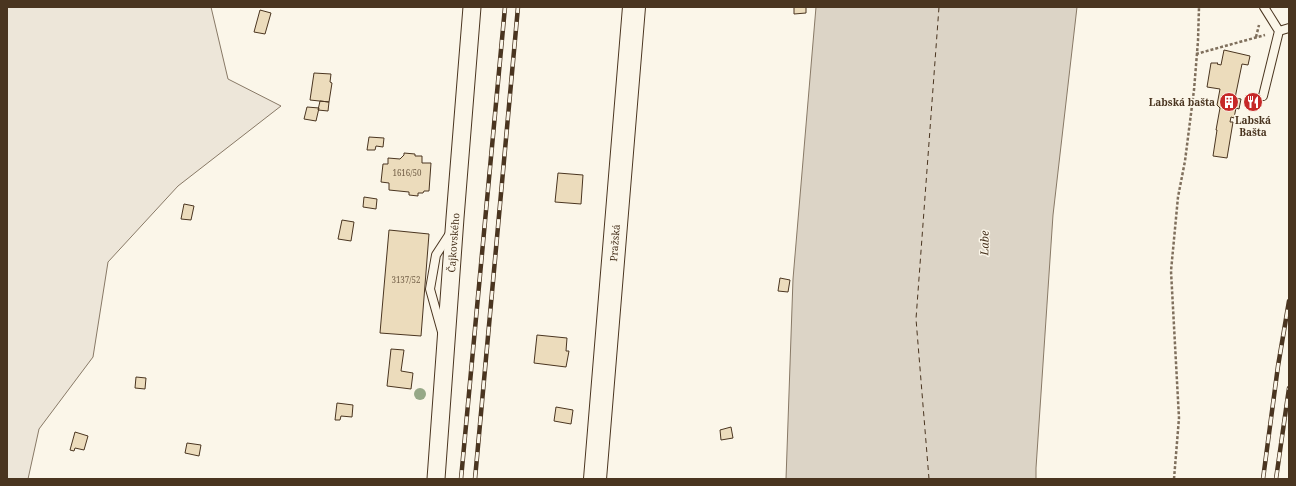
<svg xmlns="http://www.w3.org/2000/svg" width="1296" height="486" font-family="'Noto Serif',serif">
<rect width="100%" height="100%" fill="#fbf6e9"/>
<path fill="#ede6d9" stroke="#887966" d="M7,7H211L228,79L281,106L178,186L108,262L93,357L39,429L28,479H7Z"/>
<path fill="#dcd4c6" stroke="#887966" d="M816,7H1077L1053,215L1036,468V479H786L793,279Z"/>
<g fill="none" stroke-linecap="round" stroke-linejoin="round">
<path stroke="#4a3520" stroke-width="1" stroke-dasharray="5 4" stroke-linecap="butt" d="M929,479L916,319L939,7"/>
</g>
<path fill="#ecdcbc" stroke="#4a3520" d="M794,7H806V13L794,14Z
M260,10L271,13L265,34L254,32Z
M1224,50L1250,56L1248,65L1242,64L1235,98L1241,99L1239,109L1236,108L1234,118L1231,117L1230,122H1233L1227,158L1213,156L1217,130H1216L1220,108L1217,105L1220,89L1207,87L1211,63H1218L1217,64L1221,65Z
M314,73L331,74L330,82L332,83L329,102L310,100Z
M320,101L329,102L328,111L318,110Z
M307,107L319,108L316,121L304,119Z
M369,137L384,138L383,147L376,146L375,150H367Z
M404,153L415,154V156H422V163H431L429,191H424L423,193H418V196L409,195V192L389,190V183L381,182L383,164H388V158L400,159L404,155Z
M558,173L583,175L581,204L555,202Z
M364,197L377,199L376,209L363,207Z
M184,204L194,206L191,220L181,219Z
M342,220L354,222L351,241L338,239Z
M389,230L429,234L421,336L380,333Z
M780,278L790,280L788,292L778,291Z
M537,335L567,338L566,351H569L566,367L534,363Z
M391,349L404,350L401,371L413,373L411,389L387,386Z
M136,377L146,378L145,389L135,388Z
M337,403L353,405L352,417L341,416L340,420H335Z
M556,407L573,410L571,424L554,421Z
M731,427L733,438L721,440L720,430Z
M75,432L88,436L84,450L75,448L74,451L70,450Z
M187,443L201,445L199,456L185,453Z"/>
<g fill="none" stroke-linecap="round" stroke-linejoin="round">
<defs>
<path id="service" d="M1279,31L1289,28
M1263,96L1279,31L1264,7
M442,332L430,289L436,255L451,232"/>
<g id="minor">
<path id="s1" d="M436,479L455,218L472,7"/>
</g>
<g id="primary">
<path id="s2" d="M595,479L634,7"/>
</g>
</defs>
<use href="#service" stroke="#4a3520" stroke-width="10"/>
<use href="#minor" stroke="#4a3520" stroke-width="19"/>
<use href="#primary" stroke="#4a3520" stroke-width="24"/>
<path stroke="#7f6f5c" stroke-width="2.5" stroke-dasharray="3 2" stroke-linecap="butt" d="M1256,37L1259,25
M1196,54L1265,35
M1174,479L1179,418L1171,271L1178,197L1185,161L1194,90L1198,41L1199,7"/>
<use href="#service" stroke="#fbf6e9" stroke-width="8"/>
<use href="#minor" stroke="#fbf6e9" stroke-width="17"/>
<use href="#primary" stroke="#fbf6e9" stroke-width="22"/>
<defs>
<path id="rail" d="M461,479L505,7
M475,479L518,7
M1263,479L1278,366L1289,301
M1276,479L1289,388"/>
</defs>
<use href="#rail" stroke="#4a3520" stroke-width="4.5"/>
<use href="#rail" stroke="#fbf6e9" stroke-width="3" stroke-dasharray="9" stroke-linecap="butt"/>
</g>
<circle fill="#96a887" cx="420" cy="394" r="6"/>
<defs>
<symbol id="building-disc" viewBox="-11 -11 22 22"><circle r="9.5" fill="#c62828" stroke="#fbf6e9"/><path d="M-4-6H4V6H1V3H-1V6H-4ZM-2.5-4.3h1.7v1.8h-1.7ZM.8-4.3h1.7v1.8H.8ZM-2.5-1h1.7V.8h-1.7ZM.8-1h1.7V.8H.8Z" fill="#fff"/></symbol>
<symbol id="restaurant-disc" viewBox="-11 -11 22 22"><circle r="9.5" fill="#c62828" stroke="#fbf6e9"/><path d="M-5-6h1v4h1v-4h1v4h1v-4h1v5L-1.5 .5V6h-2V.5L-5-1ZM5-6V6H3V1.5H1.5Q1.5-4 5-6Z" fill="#fff"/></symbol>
</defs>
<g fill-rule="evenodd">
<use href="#building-disc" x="1218" y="91" width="22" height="22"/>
<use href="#restaurant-disc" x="1242" y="91" width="22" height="22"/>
</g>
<g text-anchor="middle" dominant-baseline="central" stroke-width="3" stroke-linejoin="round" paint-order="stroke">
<g font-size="8" fill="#725f47">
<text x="407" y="172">1616/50</text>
<text x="406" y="279">3137/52</text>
</g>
<g font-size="10" font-weight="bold" fill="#4a3520" stroke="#fbf6e9" text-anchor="end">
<text x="1215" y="102">Labská bašta</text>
<text x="1253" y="120" text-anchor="middle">Labská<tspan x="1253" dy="12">Bašta</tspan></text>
</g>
<g font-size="10" fill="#4a3520" stroke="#fbf6e9">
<text stroke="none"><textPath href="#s1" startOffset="237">Čajkovského</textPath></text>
<text stroke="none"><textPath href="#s2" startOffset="237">Pražská</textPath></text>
</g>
<g font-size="11" font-style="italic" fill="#4a3520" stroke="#fbf6e9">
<text transform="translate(984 243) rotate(-89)">Labe</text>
</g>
</g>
<rect width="1296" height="486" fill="none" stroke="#4a3520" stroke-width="16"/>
</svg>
